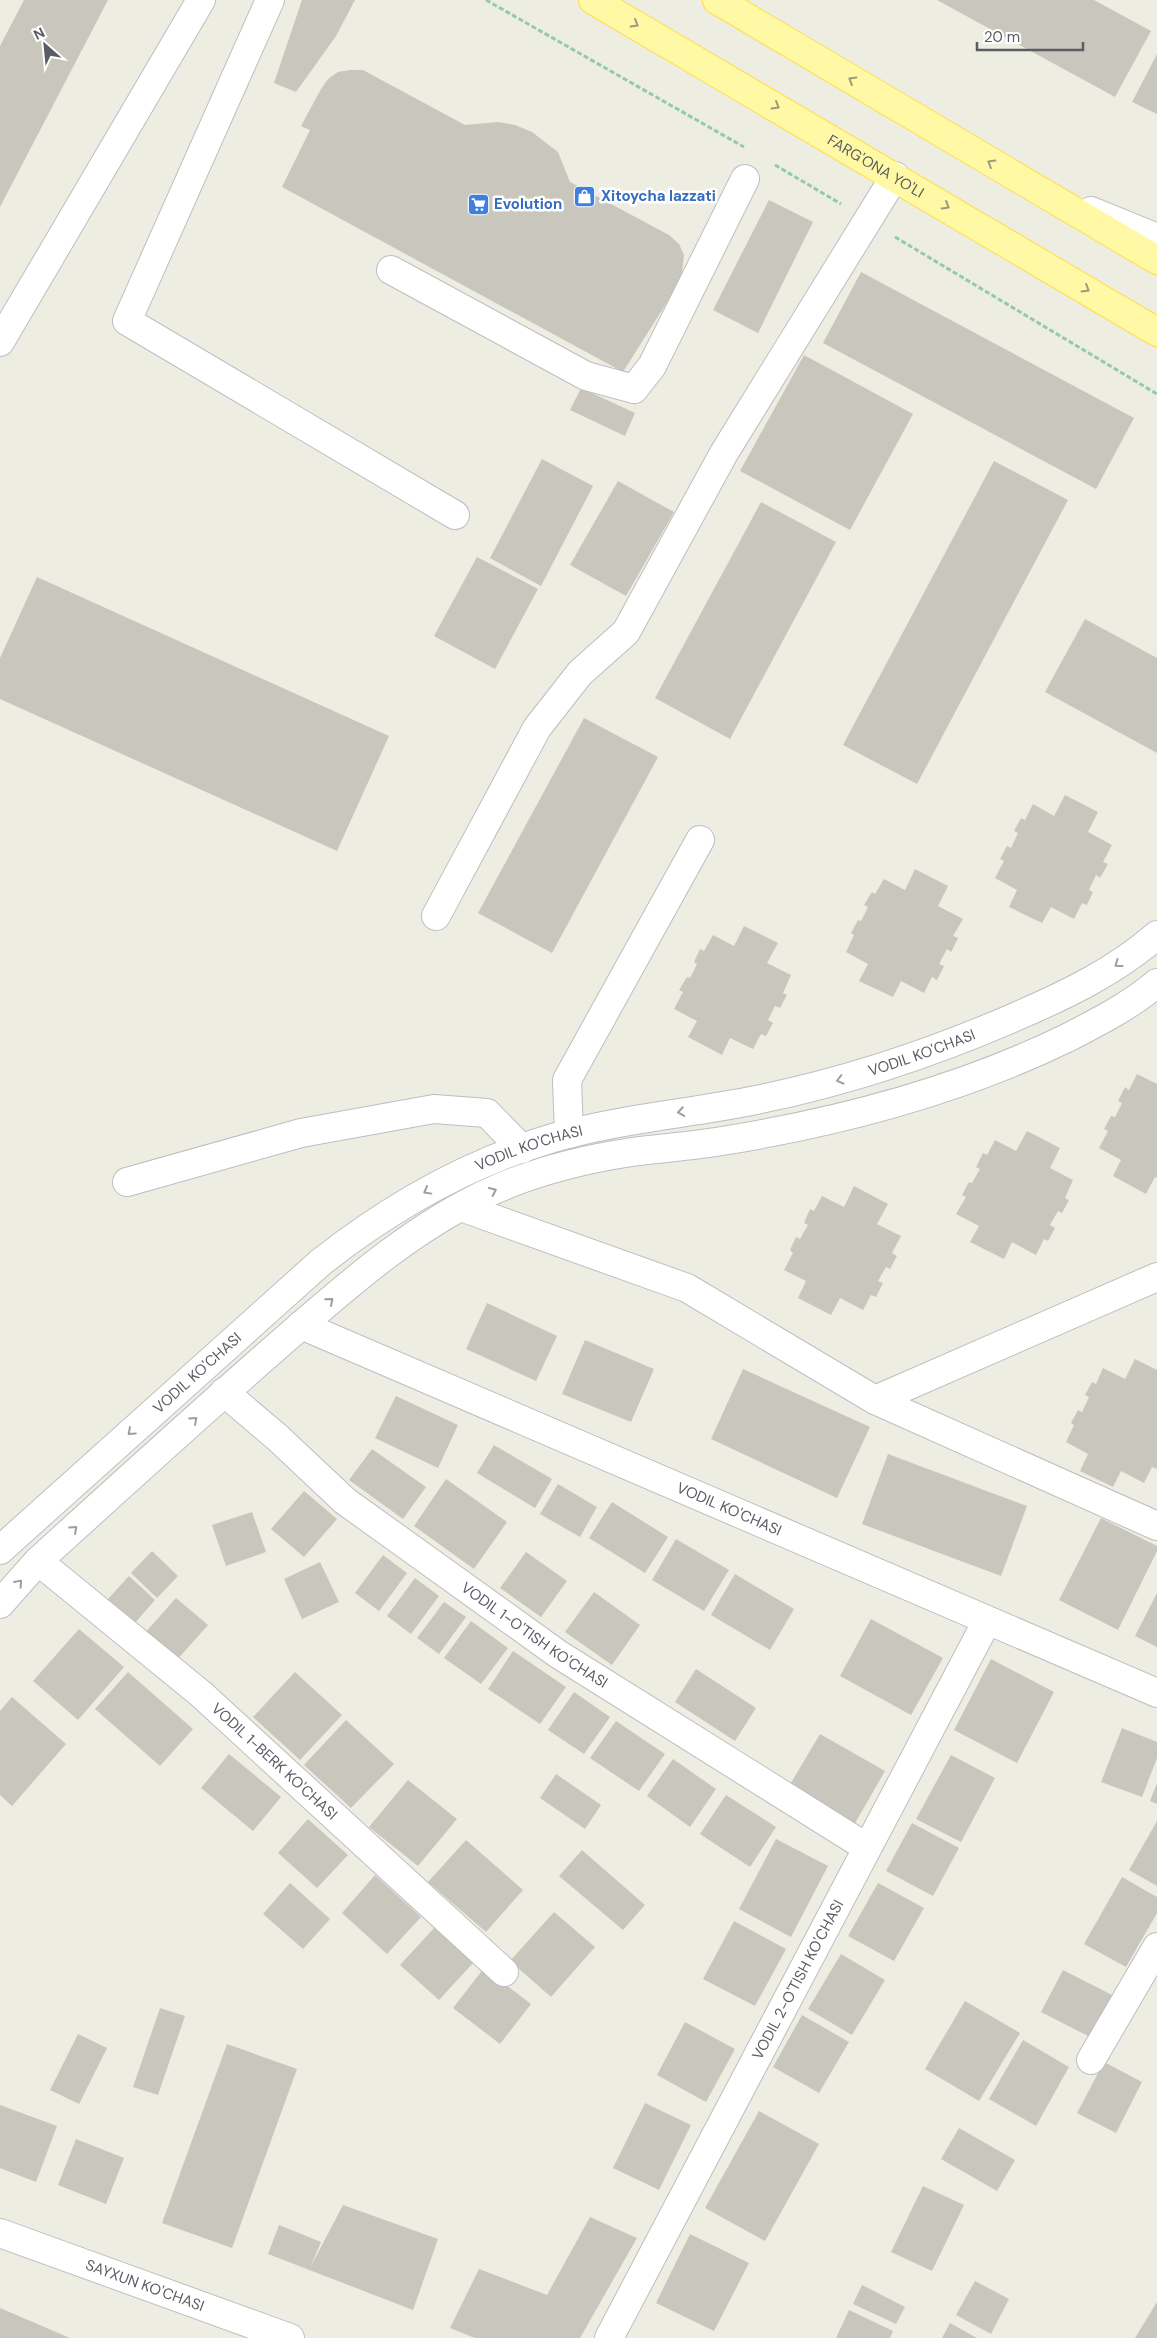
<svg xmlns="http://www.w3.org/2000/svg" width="1157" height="2338" font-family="'DM Sans',sans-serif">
<rect width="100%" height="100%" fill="#eeede1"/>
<path fill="#c9c6be" d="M24,0H108L0,207V46Z
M302,0H355L336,36L296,92L274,83Z
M937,0H1094L1151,31L1115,97Z
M1157,54V114L1132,102Z
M350,70H363L465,125L498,122L515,125L532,132L558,152L570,182L669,235L679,244L684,255L681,280L623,372L282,187L310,130L301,126L321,89L328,79L338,72Z
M769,200L813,222L758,333L713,310Z
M861,272L1134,418L1096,489L823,343Z
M804,355L913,414L850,530L740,471Z
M581,388L635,413L625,436L570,410Z
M542,459L593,486L541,586L490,558Z
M994,461L1068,500L917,784L843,745Z
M618,481L674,512L626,596L570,565Z
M761,502L836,542L730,739L655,698Z
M477,557L538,589L495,669L434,636Z
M37,577L389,736L337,851L0,699V658Z
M1085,619L1157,658V753L1045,692Z
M584,718L658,757L552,953L478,913Z
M1065,795L1098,812L1088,832L1112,845L1103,862L1108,864L1100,878L1096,875L1089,890L1093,892L1087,905L1082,903L1074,919L1051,907L1042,923L1009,907L1017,890L995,878L1004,861L1000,859L1007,846L1011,848L1018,833L1014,831L1021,818L1025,820L1033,804L1054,816Z
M915,869L948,886L938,906L963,919L953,936L958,938L951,952L947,949L939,964L944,966L937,980L932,977L924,993L901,981L893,997L859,981L868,964L846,952L854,935L851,933L858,920L861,921L868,907L864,905L872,892L875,894L884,879L905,890Z
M744,926L778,943L767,963L791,975L783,993L787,995L780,1008L775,1006L768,1020L773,1023L766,1036L761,1034L753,1049L730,1038L722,1055L688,1037L697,1021L674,1009L683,992L679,990L687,977L690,978L697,964L694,962L700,949L704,951L713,935L734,946Z
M1137,1074L1157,1084V1178L1155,1177L1146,1194L1113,1176L1121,1160L1099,1148L1108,1131L1104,1129L1111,1116L1115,1117L1122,1103L1118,1101L1125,1087L1129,1090Z
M1027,1131L1060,1148L1050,1168L1073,1180L1065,1198L1069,1200L1062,1213L1058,1211L1050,1225L1055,1228L1048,1241L1044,1239L1036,1255L1012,1242L1004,1259L970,1242L979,1226L956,1214L966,1197L962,1195L969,1182L972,1183L980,1169L976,1167L983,1153L987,1155L995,1140L1016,1151Z
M854,1186L888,1204L877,1224L901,1236L892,1253L897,1256L890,1269L886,1267L878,1281L883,1283L876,1297L871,1295L863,1310L840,1298L831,1315L798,1298L806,1281L784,1270L793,1253L790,1250L796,1237L800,1239L808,1225L804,1223L810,1209L814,1211L822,1196L844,1207Z
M487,1303L557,1336L536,1381L466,1349Z
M585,1340L654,1369L631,1422L562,1394Z
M1135,1359L1157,1370V1469L1152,1467L1144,1483L1121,1471L1113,1487L1080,1471L1088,1454L1066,1442L1074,1425L1071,1423L1078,1410L1082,1412L1089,1397L1085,1395L1092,1382L1096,1384L1103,1368L1125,1379Z
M743,1369L870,1427L837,1498L711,1439Z
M396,1396L458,1425L438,1468L375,1438Z
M494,1445L552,1479L535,1508L477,1473Z
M372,1449L426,1487L403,1519L349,1480Z
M888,1454L1027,1506L1001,1576L862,1524Z
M446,1479L507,1522L474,1569L414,1526Z
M558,1484L597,1507L580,1537L540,1514Z
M304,1491L337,1519L304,1557L271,1529Z
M612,1502L668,1537L645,1573L589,1538Z
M252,1512L266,1552L226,1566L212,1525Z
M1101,1518L1157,1546V1551L1118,1630L1059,1600Z
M676,1539L729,1570L704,1611L652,1580Z
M152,1551L178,1576L157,1598L131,1573Z
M526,1552L567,1581L541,1617L500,1588Z
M383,1555L407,1573L379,1611L355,1593Z
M320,1562L339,1602L302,1619L284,1579Z
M735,1574L794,1609L770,1650L711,1615Z
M129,1576L155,1600L134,1624L107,1600Z
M415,1578L439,1596L411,1634L387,1616Z
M594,1592L640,1625L612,1665L565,1632Z
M1157,1593V1647L1135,1636Z
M176,1598L208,1625L176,1661L144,1634Z
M444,1602L466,1617L439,1654L417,1638Z
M871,1619L943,1658L911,1715L840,1676Z
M471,1621L508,1648L481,1684L444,1658Z
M79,1629L124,1667L78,1720L33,1681Z
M513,1651L566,1687L540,1724L488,1689Z
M991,1659L1054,1692L1017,1763L954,1730Z
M696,1669L756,1708L735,1741L675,1702Z
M128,1672L193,1729L160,1766L95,1709Z
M295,1672L342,1715L300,1760L253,1717Z
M574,1692L610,1717L584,1754L548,1730Z
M12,1697L66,1744L12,1806L0,1795V1711Z
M346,1720L394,1764L351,1808L304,1765Z
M616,1721L665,1754L639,1791L590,1758Z
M1122,1728L1157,1742V1758L1142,1797L1101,1782Z
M820,1734L885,1771L854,1825L788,1788Z
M229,1754L281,1797L253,1831L201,1788Z
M951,1755L995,1778L961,1842L916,1819Z
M673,1759L716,1789L690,1827L647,1796Z
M556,1774L601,1805L585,1829L540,1798Z
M408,1780L457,1819L418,1866L369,1827Z
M1157,1783V1804L1150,1801Z
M726,1795L776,1827L750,1867L700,1834Z
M308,1819L348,1855L317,1888L278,1853Z
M1157,1821V1886L1129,1870Z
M912,1823L959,1848L933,1896L886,1871Z
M776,1839L828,1866L791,1937L739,1909Z
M466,1840L523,1890L486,1932L428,1882Z
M582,1850L645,1905L623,1930L559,1876Z
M375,1875L421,1917L387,1954L342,1913Z
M1122,1877L1157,1897V1913L1126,1967L1084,1944Z
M290,1883L330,1919L303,1949L263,1914Z
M878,1883L924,1908L894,1961L848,1936Z
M554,1912L595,1947L551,1997L510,1961Z
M734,1921L786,1949L755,2006L703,1979Z
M435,1927L474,1962L439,2000L400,1965Z
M841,1954L885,1980L852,2035L808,2009Z
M484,1968L531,2004L500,2044L453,2008Z
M1063,1970L1112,1995L1090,2037L1041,2012Z
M965,2001L1020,2033L979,2101L925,2069Z
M160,2008L185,2016L158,2095L133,2087Z
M802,2015L849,2042L819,2093L773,2067Z
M685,2022L735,2049L706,2102L657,2075Z
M78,2034L107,2048L79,2104L50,2090Z
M1023,2040L1069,2067L1036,2126L989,2099Z
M227,2044L297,2069L232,2248L162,2223Z
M1104,2062L1142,2082L1116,2133L1077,2113Z
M645,2103L691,2125L659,2190L613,2168Z
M0,2105L57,2126L36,2182L0,2168Z
M759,2111L819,2144L765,2241L705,2208Z
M959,2128L1015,2160L997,2191L941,2159Z
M76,2139L124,2158L106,2204L58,2185Z
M923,2186L964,2205L932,2271L891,2252Z
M343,2205L438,2239L413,2310L268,2254L279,2225L321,2242L310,2268Z
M590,2217L637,2238L580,2338H475L450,2328L479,2269L547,2295Z
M690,2234L749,2263L714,2331L656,2303Z
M975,2281L1009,2299L991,2334L956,2315Z
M862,2285L905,2307L896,2324L853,2304Z
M1157,2302V2338H1135Z
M0,2308L70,2338H0Z
M849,2310L893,2331L890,2338H836Z
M950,2323L977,2338H942Z"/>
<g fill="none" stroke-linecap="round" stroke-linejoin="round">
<defs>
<g id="minor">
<path d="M270,0L127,321L455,515"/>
<path d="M1091,211L1157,238"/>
<path d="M391,270L586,376L634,389L652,366L745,179"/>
<path d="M0,342L201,0"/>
<path d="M436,916L537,728L580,673L626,632L724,453L895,176"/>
<path d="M569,1134L567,1080L700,840"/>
<path d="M127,1182L301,1133L434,1109L487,1113L522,1149"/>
<path d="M461,1207L687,1288L875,1400L1157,1277"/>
<path id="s1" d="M301,1325L1157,1693"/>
<path id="s2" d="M224,1392L278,1438L345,1501L558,1654L866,1847"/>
<path d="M875,1400L1157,1526"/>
<path id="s3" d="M0,1550L321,1262C391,1207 468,1163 553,1138C618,1119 685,1114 751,1101C842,1083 930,1054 1015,1017C1066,995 1116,971 1157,935"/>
<path id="s4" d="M38,1561L201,1694L504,1972"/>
<path d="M0,1604L38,1561C116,1490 194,1419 274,1349C342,1290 411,1227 494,1190C537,1171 585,1159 632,1152C662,1148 692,1146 722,1141C840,1122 961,1090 1069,1037C1100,1021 1131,1005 1157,983"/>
<path d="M1091,2060L1157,1947"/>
<path id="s5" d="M0,2233L290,2338"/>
<path id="s6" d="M609,2338L987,1621"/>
</g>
<g id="major">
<path id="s7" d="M593,0L1157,332"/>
<path d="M717,0L1157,260"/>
</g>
</defs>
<use href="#minor" stroke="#bcbec4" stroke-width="30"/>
<use href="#major" stroke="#ffdd49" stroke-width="30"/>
<path stroke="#93caa8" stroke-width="3" stroke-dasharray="5 2.5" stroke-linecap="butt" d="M486,0L744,147
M775,165L841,204
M895,237L1157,394"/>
<use href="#minor" stroke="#fff" stroke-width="28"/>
<use href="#major" stroke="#fff9a5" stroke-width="28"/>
</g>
<defs><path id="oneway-chevron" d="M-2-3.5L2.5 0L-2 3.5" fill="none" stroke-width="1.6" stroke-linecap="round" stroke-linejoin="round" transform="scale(1.25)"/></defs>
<g stroke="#9c9b7e">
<use href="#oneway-chevron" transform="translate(635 24) rotate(30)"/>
<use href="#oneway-chevron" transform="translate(852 80) rotate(-149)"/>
<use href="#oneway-chevron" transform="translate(776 106) rotate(30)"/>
<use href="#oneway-chevron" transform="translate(991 163) rotate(-149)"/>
<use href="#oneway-chevron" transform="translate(946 206) rotate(31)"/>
<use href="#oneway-chevron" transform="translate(1086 289) rotate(31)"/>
</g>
<g stroke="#9c9ea2">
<use href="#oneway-chevron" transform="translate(1118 964) rotate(144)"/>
<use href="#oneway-chevron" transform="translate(840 1080) rotate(166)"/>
<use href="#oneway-chevron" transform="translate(681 1112) rotate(171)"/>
<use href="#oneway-chevron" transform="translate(427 1191) rotate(151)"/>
<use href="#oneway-chevron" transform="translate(493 1191) rotate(-25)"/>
<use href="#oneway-chevron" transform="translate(330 1301) rotate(-41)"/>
<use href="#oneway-chevron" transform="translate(194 1420) rotate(-42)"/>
<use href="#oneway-chevron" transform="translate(131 1432) rotate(138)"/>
<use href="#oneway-chevron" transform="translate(74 1529) rotate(-42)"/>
<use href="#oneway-chevron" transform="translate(19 1583) rotate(-49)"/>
</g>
<defs>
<symbol id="shop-square" viewBox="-11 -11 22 22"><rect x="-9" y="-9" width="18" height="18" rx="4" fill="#3f7fe0" stroke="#fff"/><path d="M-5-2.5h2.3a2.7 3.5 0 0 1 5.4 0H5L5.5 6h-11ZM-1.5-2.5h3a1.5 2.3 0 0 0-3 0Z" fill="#fff"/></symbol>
<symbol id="supermarket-square" viewBox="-11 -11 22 22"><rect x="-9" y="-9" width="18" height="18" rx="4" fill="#3f7fe0" stroke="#fff"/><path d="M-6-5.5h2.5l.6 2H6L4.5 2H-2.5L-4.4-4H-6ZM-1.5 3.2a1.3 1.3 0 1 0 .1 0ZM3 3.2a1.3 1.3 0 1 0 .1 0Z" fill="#fff"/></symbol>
</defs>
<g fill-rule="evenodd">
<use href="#shop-square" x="572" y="184" width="25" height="25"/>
<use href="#supermarket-square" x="466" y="192" width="25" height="25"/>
</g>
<g text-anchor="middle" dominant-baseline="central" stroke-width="5" stroke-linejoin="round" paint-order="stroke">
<g font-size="15" fill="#5a5d64" stroke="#fff">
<text stroke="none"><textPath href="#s7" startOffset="328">FARG'ONA YO'LI</textPath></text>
<text stroke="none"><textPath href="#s3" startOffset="1075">VODIL KO'CHASI</textPath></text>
<text stroke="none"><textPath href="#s3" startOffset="670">VODIL KO'CHASI</textPath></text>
<text stroke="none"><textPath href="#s3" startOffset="265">VODIL KO'CHASI</textPath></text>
<text stroke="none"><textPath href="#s1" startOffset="466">VODIL KO'CHASI</textPath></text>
<text stroke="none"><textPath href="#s2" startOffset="395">VODIL 1-O'TISH KO'CHASI</textPath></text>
<text stroke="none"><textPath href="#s4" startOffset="310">VODIL 1-BERK KO'CHASI</textPath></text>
<text stroke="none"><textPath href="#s6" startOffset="405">VODIL 2-O'TISH KO'CHASI</textPath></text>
<text stroke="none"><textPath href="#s5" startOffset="154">SAYXUN KO'CHASI</textPath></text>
</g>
<g font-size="15" font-weight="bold" fill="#366cbe" stroke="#fff" text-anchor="start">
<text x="601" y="196">Xitoycha lazzati</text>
<text x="494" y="204">Evolution</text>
</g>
</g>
<g transform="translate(45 45) rotate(333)" stroke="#ffffff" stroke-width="4" paint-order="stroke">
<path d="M0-4L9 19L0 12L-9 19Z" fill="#5a5d64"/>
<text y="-8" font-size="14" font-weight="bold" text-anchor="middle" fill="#5a5d64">N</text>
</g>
<path d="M977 42v8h106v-8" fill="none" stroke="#5a5d64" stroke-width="2.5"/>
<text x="984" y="42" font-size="15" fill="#5a5d64" stroke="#ffffff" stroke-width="4" paint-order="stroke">20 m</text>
</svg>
